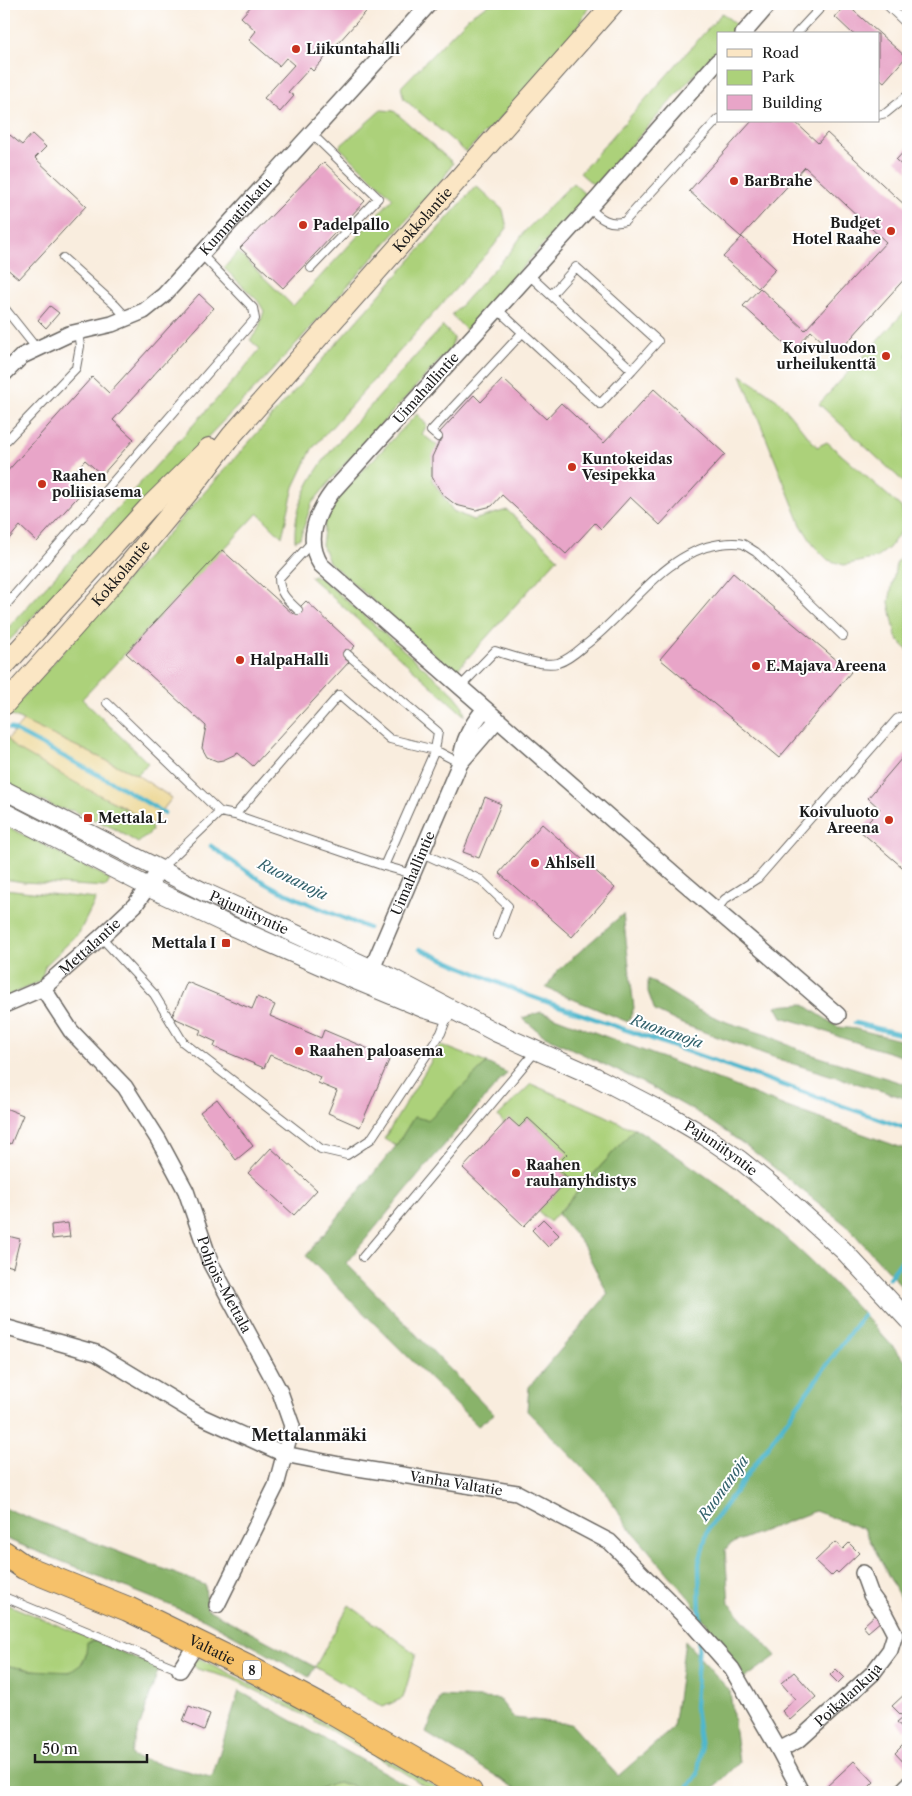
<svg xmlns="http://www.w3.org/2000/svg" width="912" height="1796" font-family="'Libre Caslon Text',serif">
<rect width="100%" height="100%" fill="#fff"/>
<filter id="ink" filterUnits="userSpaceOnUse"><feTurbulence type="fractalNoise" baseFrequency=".02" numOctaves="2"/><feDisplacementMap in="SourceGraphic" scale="10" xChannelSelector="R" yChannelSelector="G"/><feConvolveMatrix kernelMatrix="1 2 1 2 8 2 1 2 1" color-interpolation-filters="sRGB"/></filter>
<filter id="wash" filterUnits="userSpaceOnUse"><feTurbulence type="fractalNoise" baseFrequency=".0096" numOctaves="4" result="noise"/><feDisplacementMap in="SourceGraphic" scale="20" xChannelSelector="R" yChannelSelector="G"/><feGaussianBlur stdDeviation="1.12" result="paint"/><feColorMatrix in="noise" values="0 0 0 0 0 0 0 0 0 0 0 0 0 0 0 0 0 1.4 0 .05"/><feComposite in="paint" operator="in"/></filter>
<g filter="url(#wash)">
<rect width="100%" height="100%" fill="#f9edde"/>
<path fill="#acd17a" stroke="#64764b" d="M490,4H590L578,28L516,102L466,152L404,99L401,87L471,15Z
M722,13L738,26L731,34H718V48L595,186L580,173Z
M381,110L394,111L453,163L443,179L271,372L6,644L4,643V629L6,630L236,378L260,349L250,340L258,330L264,311L258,301L224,268L238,252L293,306L393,198L339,147Z
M573,183L587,196L466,330L452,315L511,251L525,231Z
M476,186L503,210L507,228L493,247L312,449L294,487L282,537L258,513L82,699L148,763L137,775L8,714Z
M908,308V486L819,404Z
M443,326L454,338L451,348L342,467L312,503L300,538L295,541C292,484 341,439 376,400C398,376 420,351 443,326Z
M741,375L777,399L817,447L827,442L901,507L904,517L902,530L889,548L876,558L844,565L828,560L814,546L801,525Z
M417,414L427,425L422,434L438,446L432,480L453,511L473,520L507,510L558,558L456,671L448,666L329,562L322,545L325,522L340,494Z
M908,543V651L896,637L889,602L896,564Z
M314,575L322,579L454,694L462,704L465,716L310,577Z
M4,734C19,751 34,758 54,769C86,788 120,804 151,825L152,831L138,843L115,829L74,811L57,808L4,783Z
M4,825L101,874L110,880L106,887L24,882L4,879Z
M4,889L96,899L79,933L45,966L41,981L4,998Z
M441,1045L487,1063L428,1121L414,1117L396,1146L384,1139Z
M531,1084L604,1115L626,1126L635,1128L550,1222L538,1211L569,1179L555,1166L566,1154L528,1118L519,1127L504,1124L498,1116Z
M4,1603L96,1641L89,1642C85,1649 87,1658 81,1664C79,1667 75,1670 72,1671C58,1675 19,1668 4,1665Z
M349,1605L416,1654L403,1698L383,1707L315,1667Z
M195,1658L201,1659L302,1710L445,1792H434L401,1771L302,1714L243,1684L230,1678L197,1669L192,1664Z
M341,1783L351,1785L361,1792H312L331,1784Z"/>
<path fill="#89b36a" stroke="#526843" d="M623,914L634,1008L628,1022L546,988L556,972Z
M648,979L698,1010L729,1023L767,1035L804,1052L908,1085V1099L784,1061L682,1024L655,1011L648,992Z
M803,1004L838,1027L856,1029L908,1042V1058L842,1038L809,1025L782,1017L776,1006Z
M541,1012L697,1071L787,1107L908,1150V1293L846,1225L748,1147L698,1113L651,1087L543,1035L522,1018Z
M487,1063L507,1073L427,1165L346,1263L494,1414L478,1426L306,1256L396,1146L414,1117L428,1120Z
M635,1128C677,1156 719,1184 759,1216C814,1259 862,1312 908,1364V1613L864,1529L815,1511L730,1544L725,1550L729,1603L776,1656L744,1679L690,1599L625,1523L602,1487L527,1411L529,1387L608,1294L583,1245L558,1214Z
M4,1508L205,1585L207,1609L315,1667L309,1677L204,1619L4,1538Z
M96,1641L159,1668L131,1753L133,1757L210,1777L213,1774L239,1691L419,1792H361L351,1785L340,1783L331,1784L312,1792H4V1665L31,1670L70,1672L83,1663L86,1654L87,1643Z
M685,1641L730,1691L739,1763L710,1792H522L426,1733L441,1696L499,1699L514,1718L571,1724L618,1776L673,1728Z"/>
<path fill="#eeda9e" stroke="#857b5d" d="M23,721L137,775L172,798L151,825L124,807L85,788L15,748L8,739Z"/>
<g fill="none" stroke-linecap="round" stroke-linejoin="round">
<path stroke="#4fb7cd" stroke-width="4.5" d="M10,728L121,787L164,813
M211,846C230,860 249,874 269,885C301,902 335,914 368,928
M420,949L527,995L908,1129
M855,1023L908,1036
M889,1278L908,1252
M700,1626L699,1563L708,1529L863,1315
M685,1792L698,1774L701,1748L695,1707L699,1639"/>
</g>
<g id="blocks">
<path fill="#e8a5c8" d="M253,4H373L313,71L310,68L288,92L294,96L280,112L264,98L294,65L286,58L279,66L249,40L256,31L241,17Z
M846,4L906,57L884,82L878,77V34H853L835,17Z
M752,121H794L818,143L827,133L908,208V220L905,223L908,226V275L843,347L839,344L833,351L811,331L793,351L743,306L760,288L805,330L886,242L805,167L741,237L689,191Z
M32,134L46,147L35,158L86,206L19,279L5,267L4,269V142L10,135L22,145Z
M908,147V171L896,160Z
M324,162L365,201L283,288L240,248Z
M742,237L776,269L758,288L723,257Z
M199,294L214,308L113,420L134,439L102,475L85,460L69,478L84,490L37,542L20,526L4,545V475L92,377L109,393Z
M50,306L59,313L46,328L38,320Z
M503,379L546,419L561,403L604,443L654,389L725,454L660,525L630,497L601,529L595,523L566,554L502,495L492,506L476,510L456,505L443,495L432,477V457L438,444L440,432L474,395L481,402Z
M222,550L293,614L306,601L355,646L344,658L349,662L253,766L238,753L223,760L217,761L207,757L202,748L206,726L126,653Z
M733,573L851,672L779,758L660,659Z
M908,751V872L860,831L880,809L868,798Z
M485,797L501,804L479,858L463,852Z
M542,824L615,888L572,937L499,873Z
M187,982L252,1009L257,997L275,1005L270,1016L321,1038L324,1030L390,1058L360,1127L328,1113L337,1091L318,1083L320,1077L270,1055L264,1068L214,1047L216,1042L199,1034L201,1030L172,1017Z
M217,1099L253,1146L236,1160L200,1112Z
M5,1108L23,1115L11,1144L4,1141V1111Z
M509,1118L519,1127L528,1118L567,1154L555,1166L569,1179L524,1226L463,1168Z
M271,1148L317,1190L294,1215L248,1173Z
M543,1219L559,1235L548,1247L532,1230Z
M68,1223L70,1237L52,1239L51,1225Z
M4,1235L20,1239L13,1267L4,1264Z
M835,1542L843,1549L849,1543L859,1553L838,1573L836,1571L831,1576L815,1561Z
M876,1614L882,1620L868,1632L863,1626Z
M836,1669L844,1677L838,1683L830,1675Z
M794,1672L816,1697L790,1720L782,1711L795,1699L781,1683Z
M908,1691V1727L904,1730L897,1722L903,1717L892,1706Z
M189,1706L210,1714L204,1730L183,1721Z
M906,1742L908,1744L907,1766L895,1753Z
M854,1761L874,1782L864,1792H826L828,1791L825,1788Z"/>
</g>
</g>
<g filter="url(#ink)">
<use href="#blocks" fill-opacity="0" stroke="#696560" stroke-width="1"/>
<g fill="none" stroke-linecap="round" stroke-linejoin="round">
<defs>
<path id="service" d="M886,4L908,25
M796,34L824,4
M878,115L886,113L908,95
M311,133L378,198L311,268
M589,208C600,218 609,226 625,221L718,119
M63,258L115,305L127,318
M551,295L576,267L658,341L632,370
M497,309L600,404L632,370L529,275
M6,310L37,349
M438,437L431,431L523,332
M4,443L76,368L80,346L78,332
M4,607L255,319L253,308L201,254
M298,610C287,600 279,593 279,578L313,541
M460,687L495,651C512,656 541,667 558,663C568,660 577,652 584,646C628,614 663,552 720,544C727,543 736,542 743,544C747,546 752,550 756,552L843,636
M107,703L220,812L235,815L339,695L390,739L435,750L460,763
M235,815L384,866L435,750L438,732L347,654
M422,853L481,880L508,906L497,935
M384,866L413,874
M160,869L220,812
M716,910L725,899L758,878L897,719L908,714
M101,937L154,994L183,1042L321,1149L347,1155L371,1139L441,1033L448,1015
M363,1257L536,1051
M4,1597L180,1670"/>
<g id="minor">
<path d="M743,34L769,4"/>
<path d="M718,61L598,198L333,491C316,513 305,541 321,565L681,880L838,1015"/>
<path id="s1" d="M4,374L22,356L69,334L112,324L144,311L164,295L429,4"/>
<path d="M460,763L497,720"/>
<path id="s2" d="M368,978L460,763C463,741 470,726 485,709"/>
<path id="s3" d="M43,988L71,1031L125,1087L158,1139L186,1191L211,1264L280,1392L292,1426L276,1486L217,1605"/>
<path id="s4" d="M4,1005L43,988L101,937L135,905L160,869"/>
<path id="s5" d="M4,1327L96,1353L202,1417L284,1454L345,1466L517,1493L610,1542L693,1625L732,1669L779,1750L801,1792"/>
<path d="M180,1670L197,1643"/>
<path id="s6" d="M779,1750L800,1739L872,1674L890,1650L895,1634L884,1613L871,1595L863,1573"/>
<path d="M901,1792L908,1785"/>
</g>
<g id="tertiary">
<path id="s7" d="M4,790L202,891L392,978L495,1032L596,1077L669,1115L705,1136L740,1160L770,1184L843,1250L908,1320"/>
<path d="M4,812L154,890L222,922L331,970L425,1009L445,1015"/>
</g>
<g id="secondary">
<path d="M4,666L148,508L209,448"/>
<path id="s8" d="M4,705L116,580L191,489L232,435L613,4"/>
</g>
<g id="trunk">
<path id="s9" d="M4,1553L24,1567L128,1609L255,1671L326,1709L470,1792"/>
</g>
</defs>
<use href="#service" stroke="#696560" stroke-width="10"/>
<use href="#minor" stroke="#696560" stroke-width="18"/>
<use href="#tertiary" stroke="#696560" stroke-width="20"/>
<use href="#secondary" stroke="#696560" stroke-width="22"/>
<use href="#trunk" stroke="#696560" stroke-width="26"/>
<use href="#service" stroke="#fff" stroke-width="8"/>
<use href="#minor" stroke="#fff" stroke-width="15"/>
<use href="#tertiary" stroke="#fff" stroke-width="18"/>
<use href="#secondary" stroke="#fbe6c4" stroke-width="20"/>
<use href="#trunk" stroke="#f6c16b" stroke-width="24"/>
</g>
</g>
<g fill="#c8321e" stroke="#fff" stroke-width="2">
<circle cx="296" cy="49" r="5"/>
<circle cx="734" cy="181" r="5"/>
<circle cx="303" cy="225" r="5"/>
<circle cx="891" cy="231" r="5"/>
<circle cx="886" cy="356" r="5"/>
<circle cx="572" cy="467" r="5"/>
<circle cx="42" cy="484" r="5"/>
<circle cx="240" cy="660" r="5"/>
<circle cx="756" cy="666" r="5"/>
<rect x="83" y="813" width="10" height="10" rx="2.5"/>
<circle cx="889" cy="820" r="5"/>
<circle cx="535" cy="863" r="5"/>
<rect x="221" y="938" width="10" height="10" rx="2.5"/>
<circle cx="299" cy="1051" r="5"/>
<circle cx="516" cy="1173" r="5"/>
</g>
<g text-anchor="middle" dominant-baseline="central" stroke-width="4" stroke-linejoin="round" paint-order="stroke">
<rect fill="#fff" stroke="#606060" stroke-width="1" x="243" y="1660.5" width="18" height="19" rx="4"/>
<g font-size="12" font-weight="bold" fill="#1c1c1c">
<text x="252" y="1670">8</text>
</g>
<g font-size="14" font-weight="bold" fill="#1c1c1c" stroke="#fff" text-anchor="start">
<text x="306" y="49">Liikuntahalli</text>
<text x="744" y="181">BarBrahe</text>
<text x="881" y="223" text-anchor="end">Budget<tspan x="881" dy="16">Hotel Raahe</tspan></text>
<text x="313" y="225">Padelpallo</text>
<text x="876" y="348" text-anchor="end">Koivuluodon<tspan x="876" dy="16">urheilukenttä</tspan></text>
<text x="582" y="459">Kuntokeidas<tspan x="582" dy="16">Vesipekka</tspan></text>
<text x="52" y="476">Raahen<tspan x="52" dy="16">poliisiasema</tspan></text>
<text x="250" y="660">HalpaHalli</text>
<text x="766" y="666">E.Majava Areena</text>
<text x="879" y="812" text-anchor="end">Koivuluoto<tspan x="879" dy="16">Areena</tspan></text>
<text x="98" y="818">Mettala L</text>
<text x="545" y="863">Ahlsell</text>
<text x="216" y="943" text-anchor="end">Mettala I</text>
<text x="309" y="1051">Raahen paloasema</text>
<text x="526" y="1165">Raahen<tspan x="526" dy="16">rauhanyhdistys</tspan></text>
</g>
<g font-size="14" fill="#1c1c1c" stroke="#fff">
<text stroke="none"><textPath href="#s1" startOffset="288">Kummatinkatu</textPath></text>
<text stroke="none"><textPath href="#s8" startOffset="641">Kokkolantie</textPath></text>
<text transform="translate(426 388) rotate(-48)">Uimahallintie</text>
<text stroke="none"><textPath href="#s8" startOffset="176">Kokkolantie</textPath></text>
<text stroke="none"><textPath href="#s2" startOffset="114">Uimahallintie</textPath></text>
<text stroke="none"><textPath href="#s7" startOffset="274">Pajuniityntie</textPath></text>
<text stroke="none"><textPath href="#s4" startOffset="105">Mettalantie</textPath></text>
<text stroke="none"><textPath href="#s7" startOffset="802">Pajuniityntie</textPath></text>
<text stroke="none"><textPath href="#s3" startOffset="351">Pohjois-Mettala</textPath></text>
<text stroke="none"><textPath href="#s5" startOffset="484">Vanha Valtatie</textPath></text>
<text stroke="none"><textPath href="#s9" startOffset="230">Valtatie</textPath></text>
<text stroke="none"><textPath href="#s6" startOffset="89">Poikalankuja</textPath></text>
</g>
<g font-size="15" font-style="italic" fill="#33626c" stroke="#fff">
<text transform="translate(293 879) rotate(26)">Ruonanoja</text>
<text transform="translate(667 1031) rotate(19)">Ruonanoja</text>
<text transform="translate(723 1488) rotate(-55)">Ruonanoja</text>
</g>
<g font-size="16" font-weight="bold" fill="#1c1c1c" stroke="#fff">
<text x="309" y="1435">Mettalanmäki</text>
</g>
</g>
<rect width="912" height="1796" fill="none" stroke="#fff" stroke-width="20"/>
<rect x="717" y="32" width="162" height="90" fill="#ffffff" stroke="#a4a4a4"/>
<rect x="727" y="49" width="25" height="8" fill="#fbe6c4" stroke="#a4a4a4"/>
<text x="762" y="58" font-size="15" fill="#1c1c1c">Road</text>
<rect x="727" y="70" width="25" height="15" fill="#acd17a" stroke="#a4a4a4"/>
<text x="762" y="82" font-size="15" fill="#1c1c1c">Park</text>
<rect x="727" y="95" width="25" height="15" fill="#e8a5c8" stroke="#a4a4a4"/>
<text x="762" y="108" font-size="15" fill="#1c1c1c">Building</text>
<path d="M35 1754v8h112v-8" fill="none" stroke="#1c1c1c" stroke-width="2.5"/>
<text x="42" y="1754" font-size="15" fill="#1c1c1c" stroke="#ffffff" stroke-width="4" paint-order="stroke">50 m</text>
</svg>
